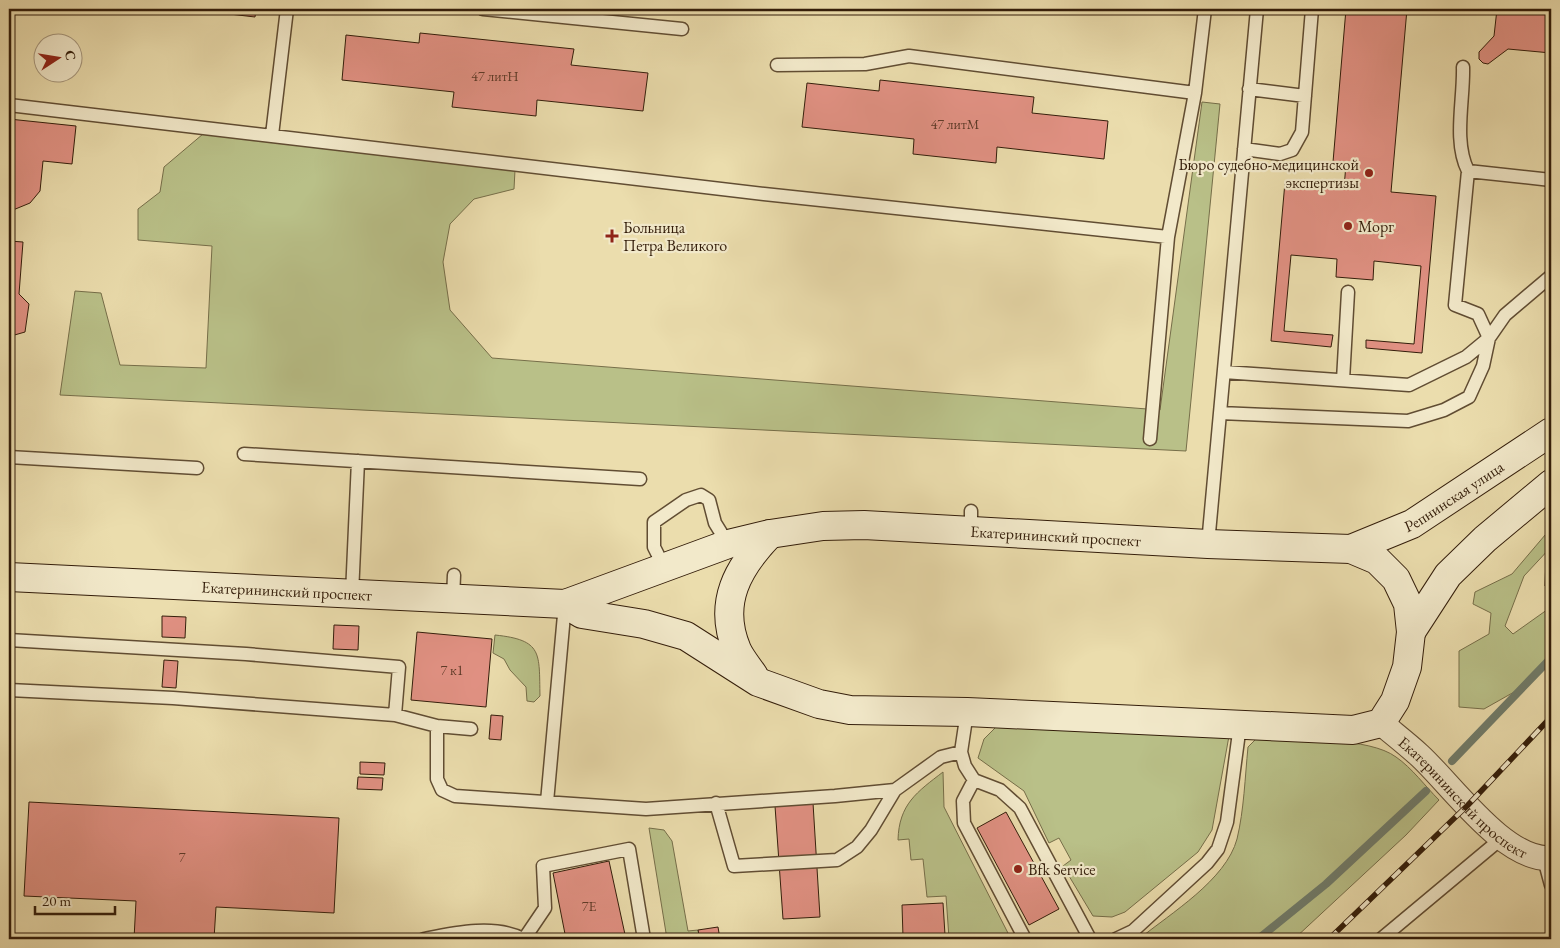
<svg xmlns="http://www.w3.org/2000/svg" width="1560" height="948" font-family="'EB Garamond',serif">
<rect width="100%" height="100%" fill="#ebddad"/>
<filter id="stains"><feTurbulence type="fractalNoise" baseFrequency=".004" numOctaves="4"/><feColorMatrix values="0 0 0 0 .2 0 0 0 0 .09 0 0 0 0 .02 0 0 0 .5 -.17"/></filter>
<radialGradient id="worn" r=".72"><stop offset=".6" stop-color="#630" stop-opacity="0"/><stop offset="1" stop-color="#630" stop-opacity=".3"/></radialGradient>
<path fill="#b9c088" stroke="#766e49" d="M1202,102L1220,104L1186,451L60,395L75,291L101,293L120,365L206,368L212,246L138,240V209L160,192L164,167L203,134L515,170L514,189L474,199L450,224L443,262L450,310L492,358L1160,410Z
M1551,528V547L1524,576L1505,626L1513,634L1551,607V657L1530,683L1484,709L1459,707V651L1489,634L1491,613L1473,604L1475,592L1512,574Z
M495,635C543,640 539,653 540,696L534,702L527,701L526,687L510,670L504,659L493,653Z
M996,727L1229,736L1212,830L1198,852L1125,912L1112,917L1093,916L1063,866L1071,860L1059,838L1049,843L1024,791L978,758L984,739Z
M1264,738C1298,740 1369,737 1396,757C1412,768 1425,786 1439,800L1406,835L1294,939H1139C1171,913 1226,880 1237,839C1244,810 1245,777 1248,747L1256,739Z
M943,772L944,807L1011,939H939L949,938L946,896L927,897L923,859L911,860L909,839L898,840C899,804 917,792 943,772Z
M649,828L664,830L672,841L688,931L698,930L700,939H667Z"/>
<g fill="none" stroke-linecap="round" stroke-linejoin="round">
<path stroke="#707c6b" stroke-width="8" d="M1452,761L1551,658
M1258,939L1326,884L1426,791"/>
</g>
<path fill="#e19183" stroke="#331d0a" d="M187,9H256L255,17Z
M1346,9H1407L1391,192L1436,196L1422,353L1366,348V340L1414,344L1421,266L1374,261L1373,280L1336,277L1337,259L1291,255L1284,331L1333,335L1331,347L1271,341L1285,182L1344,188L1346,164L1333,162Z
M1497,9H1551V53L1508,49L1488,64L1483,63L1479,59V52L1494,36Z
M420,33L574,49L571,65L648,73L643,111L537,100L536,116L452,107L454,92L342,80L346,35L419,43Z
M880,80L1034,97L1032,113L1108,121L1104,159L997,147L996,163L913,154L914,139L802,127L807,83L879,91Z
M9,119L76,126L72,164L43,161L40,191L30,203L13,210H9Z
M9,241L23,242L19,294L29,304L25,332L11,336L9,342Z
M1546,557H1551V586H1545Z
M162,616L186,617L185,638L162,637Z
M334,625L359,626L358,650L333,649Z
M417,632L492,639L486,707L411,700Z
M164,660L178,661L176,688L162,687Z
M491,715L503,716L501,740L489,739Z
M360,762L385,763L384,775L360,774Z
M358,777L383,778L382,790L357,789Z
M29,802L339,818L334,913L216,907L214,939H134L136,901L24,896Z
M813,803L820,917L783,919L775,806Z
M1006,812L1059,909L1029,925L977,828Z
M609,861L626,939H566L553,873Z
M943,903L945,935L903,937L902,905Z
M718,927L720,939H700L698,930Z"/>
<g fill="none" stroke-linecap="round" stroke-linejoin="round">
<defs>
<path id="lane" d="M483,9L682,29
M777,65L865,64L909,56L1195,93
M1463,67C1464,100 1453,141 1468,171L1551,180
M1249,89L1305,96
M9,105L764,194L1168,237
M272,135L287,9
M1244,149L1280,154L1292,150L1302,132L1312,9
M1224,372L1409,385L1466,357L1489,338L1505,315L1551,276
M1343,380L1348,292
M1220,413L1408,421L1444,410L1469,397L1483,366L1489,338L1478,314L1455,305L1468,171
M1150,439L1168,237L1195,93L1205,9
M244,454L640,479
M9,457L197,468
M971,533V511
M1208,544L1257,9
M659,569L658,555L654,547V522L686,500L701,495L709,500L715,523L728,544
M352,594L358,461
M453,599L454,575
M9,640L246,654L399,667L395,715
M9,690L173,698L395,715L437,726L471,729
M967,712L961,752L965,766L974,780L1000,790L1020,808L1090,939
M437,726V779L442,790L455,796L646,809L835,796L895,790L941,757L961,752
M974,780L963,801L964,823L1025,939
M547,802L565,604
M716,803L734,866L837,860L857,847L871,830L895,790
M1544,859L1551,885
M424,939C454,933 495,924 523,939
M524,939L545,908L543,866L629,849L644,939
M1116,939L1133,931L1207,863L1218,849L1227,822L1240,725
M1381,939L1502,838"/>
<g id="street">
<path id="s1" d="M1381,723C1394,734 1407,744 1419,755C1451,784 1505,862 1551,858"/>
</g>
<g id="secondary">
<path id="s2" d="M1351,549L1412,524L1551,432"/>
<path id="s3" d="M9,577L565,604L728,544L770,534L823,526L864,525L1208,544L1351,549L1377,560L1396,579L1408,604L1411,632L1407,667L1395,701L1381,723L1353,730L967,712L850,710L819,704L758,682L686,636L644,624L582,614L565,604"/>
<path d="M1411,632L1448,575L1485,539L1551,484"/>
<path d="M754,676C749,668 741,659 737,650C717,603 738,567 770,534"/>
</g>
</defs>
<use href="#lane" stroke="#614d33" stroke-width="15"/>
<use href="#street" stroke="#614d33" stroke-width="26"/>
<use href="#secondary" stroke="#331d0a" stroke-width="30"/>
<use href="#lane" stroke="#f2e9ca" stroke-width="12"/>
<use href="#street" stroke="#f2e9ca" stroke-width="24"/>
<use href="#secondary" stroke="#f2e9ca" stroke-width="28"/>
<defs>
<path id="rail" d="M1329,939L1468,805L1551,717"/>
</defs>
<use href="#rail" stroke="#331d0a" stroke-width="5.5"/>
<use href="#rail" stroke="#f2e9ca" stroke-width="4" stroke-dasharray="11" stroke-linecap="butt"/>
</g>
<g fill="#8f2418" stroke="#f2e9ca" stroke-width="2">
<circle cx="1369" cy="173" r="5"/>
<circle cx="1348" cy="226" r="5"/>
<path d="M609.5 228.5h5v5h5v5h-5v5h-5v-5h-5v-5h5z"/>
<circle cx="1018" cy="869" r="5"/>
</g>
<g text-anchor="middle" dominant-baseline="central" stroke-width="4.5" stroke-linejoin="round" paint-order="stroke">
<g font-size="14" fill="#5e3a28">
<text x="495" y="76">47 литН</text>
<text x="955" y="124">47 литМ</text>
<text x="452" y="670">7 к1</text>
<text x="182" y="857">7</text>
<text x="589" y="906">7Е</text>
</g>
<g font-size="16" fill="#331d0a" stroke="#f2e9ca" text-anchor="start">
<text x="1359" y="164" text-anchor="end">Бюро судебно-медицинской<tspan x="1359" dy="18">экспертизы</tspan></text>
<text x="1358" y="226">Морг</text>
<text x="623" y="227">Больница<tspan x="623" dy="18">Петра Великого</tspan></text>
<text x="1028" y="869">Bfk Service</text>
</g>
<g font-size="16" fill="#331d0a" stroke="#f2e9ca">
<text stroke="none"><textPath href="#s2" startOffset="116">Репнинская улица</textPath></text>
<text stroke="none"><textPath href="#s3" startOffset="1060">Екатерининский проспект</textPath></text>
<text stroke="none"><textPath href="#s3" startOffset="278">Екатерининский проспект</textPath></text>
<text stroke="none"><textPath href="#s1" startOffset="111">Екатерининский проспект</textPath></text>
</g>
</g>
<rect width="1560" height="948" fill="none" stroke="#ebddad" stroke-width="30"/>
<rect x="10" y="10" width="1540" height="928" fill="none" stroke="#331d0a" stroke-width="2.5"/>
<rect x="15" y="15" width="1530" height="918" fill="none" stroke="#331d0a"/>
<g transform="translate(58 58) rotate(78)"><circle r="24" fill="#f2e9ca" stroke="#a6977d"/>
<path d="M0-4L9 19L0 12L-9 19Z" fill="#8f2418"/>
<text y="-8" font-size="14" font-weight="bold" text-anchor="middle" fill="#331d0a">С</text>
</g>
<path d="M35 906v8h80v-8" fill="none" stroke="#331d0a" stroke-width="2.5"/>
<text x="42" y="906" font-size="15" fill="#331d0a" stroke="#f2e9ca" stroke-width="4" paint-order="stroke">20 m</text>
<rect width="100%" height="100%" filter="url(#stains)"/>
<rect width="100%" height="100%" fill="url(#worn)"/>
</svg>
